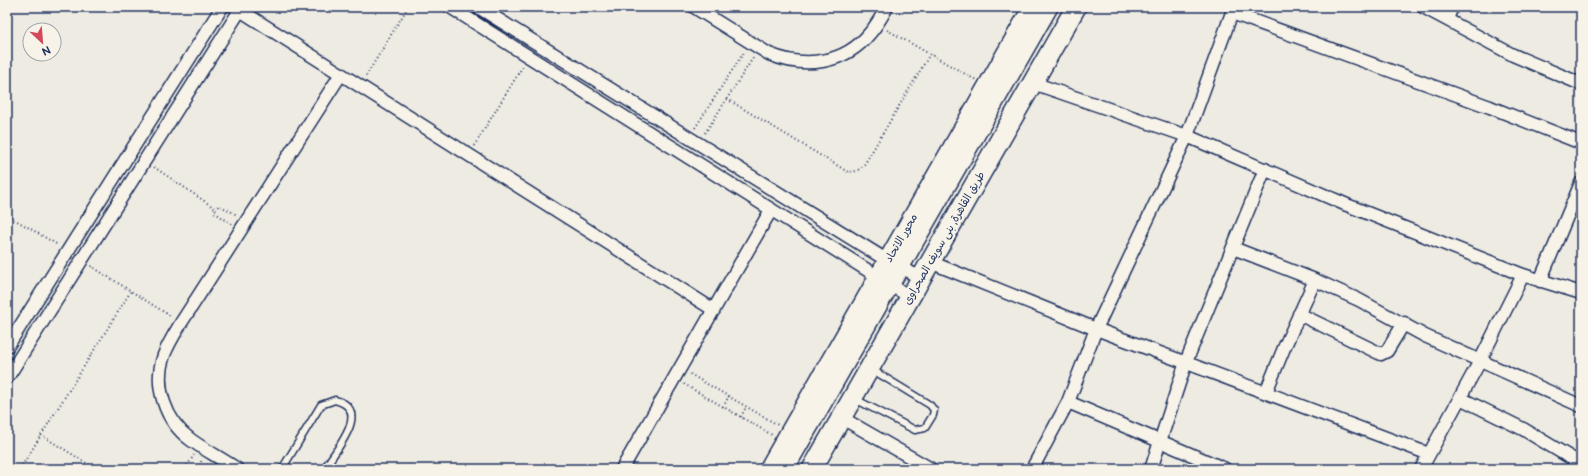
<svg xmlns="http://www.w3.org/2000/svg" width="1588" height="476" font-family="'Balsamiq Sans','Playpen Sans Arabic',sans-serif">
<rect width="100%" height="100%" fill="#eeebe2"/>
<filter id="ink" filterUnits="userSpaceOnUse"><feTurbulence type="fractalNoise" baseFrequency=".025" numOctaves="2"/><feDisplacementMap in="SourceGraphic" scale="8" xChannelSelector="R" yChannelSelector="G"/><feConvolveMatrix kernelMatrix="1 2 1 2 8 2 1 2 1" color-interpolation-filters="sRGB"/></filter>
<g filter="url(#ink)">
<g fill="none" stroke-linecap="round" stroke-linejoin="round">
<defs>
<path id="lane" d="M855,399L915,430L925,428L933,415L934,410L930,405L871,369
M282,469L321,405L335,400C373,409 335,451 324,469"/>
<path id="street" d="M235,7L714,310
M450,7L910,297
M478,7L888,261L921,278
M694,7L769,54C805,69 845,64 870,33C877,25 882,16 887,7
M1423,7L1513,55L1581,84
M1232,13L1490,107L1581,143
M1447,19L1452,7
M1033,83L1187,136L1347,205L1523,275L1581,293
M1233,248L1315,280L1359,300L1425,336L1581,406
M930,262L1096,329L1429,454
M1540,281L1581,183
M1299,314L1381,354L1387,351L1404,323
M7,347L222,7
M7,378L242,7
M1266,392L1284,348L1315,280
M1460,398L1523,429L1581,464
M1068,402L1225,469
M842,418L931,469
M237,469C222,459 205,450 191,440C165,421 153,385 164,355C168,344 175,333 181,323L341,74
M622,469L771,210
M1032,469L1068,402L1096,329L1187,136L1234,7
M1151,469L1186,362L1265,169
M1421,469L1480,361L1523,275"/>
<path id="secondary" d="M768,469L1032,7
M785,469L1049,7"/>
<path id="primary" d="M812,469L1076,7"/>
</defs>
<use href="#lane" stroke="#1b2f5e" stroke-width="9"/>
<use href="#street" stroke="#1b2f5e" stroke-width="15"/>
<use href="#secondary" stroke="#1b2f5e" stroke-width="20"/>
<use href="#primary" stroke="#1b2f5e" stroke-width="22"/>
<path stroke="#1b2f5e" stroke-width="2" stroke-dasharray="1 3" stroke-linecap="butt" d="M887,30L976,80
M366,76L408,7
M727,99L848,172L857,171L864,165L930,54
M695,128L744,52
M705,133L753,58
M474,146L523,66
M154,167L216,209
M7,215L58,245
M232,224L214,212L219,205L237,215
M91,266L172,317
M690,374L778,425
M684,384L772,435
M723,407L729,396
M741,417L746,407
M41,435L96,469
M20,469L131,291
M185,469L194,455
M197,469L202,460"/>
<use href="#lane" stroke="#f7f3e8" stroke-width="6"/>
<use href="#street" stroke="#f7f3e8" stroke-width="12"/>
<use href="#secondary" stroke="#f7f3e8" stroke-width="17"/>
<use href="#primary" stroke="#f7f3e8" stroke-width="19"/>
</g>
</g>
<g text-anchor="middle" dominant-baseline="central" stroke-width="4" stroke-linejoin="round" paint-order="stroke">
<g font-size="11" fill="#1b2f5e" stroke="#f7f3e8">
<text transform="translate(901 238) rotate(-60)">محور الاتحاد</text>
<text transform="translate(944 238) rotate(-60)">طريق القاهرة, بنى سويف الصحراوى</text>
</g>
</g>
<rect width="1588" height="476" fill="none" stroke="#f7f3e8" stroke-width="24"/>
<rect x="12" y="12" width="1564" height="452" fill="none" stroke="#1b2f5e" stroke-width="1.5" filter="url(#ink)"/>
<g transform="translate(42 42) rotate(154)"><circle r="19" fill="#f7f3e8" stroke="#9fa5b1"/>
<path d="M0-3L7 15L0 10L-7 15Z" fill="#d1495b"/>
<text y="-6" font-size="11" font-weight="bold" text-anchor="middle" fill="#1b2f5e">N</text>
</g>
</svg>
